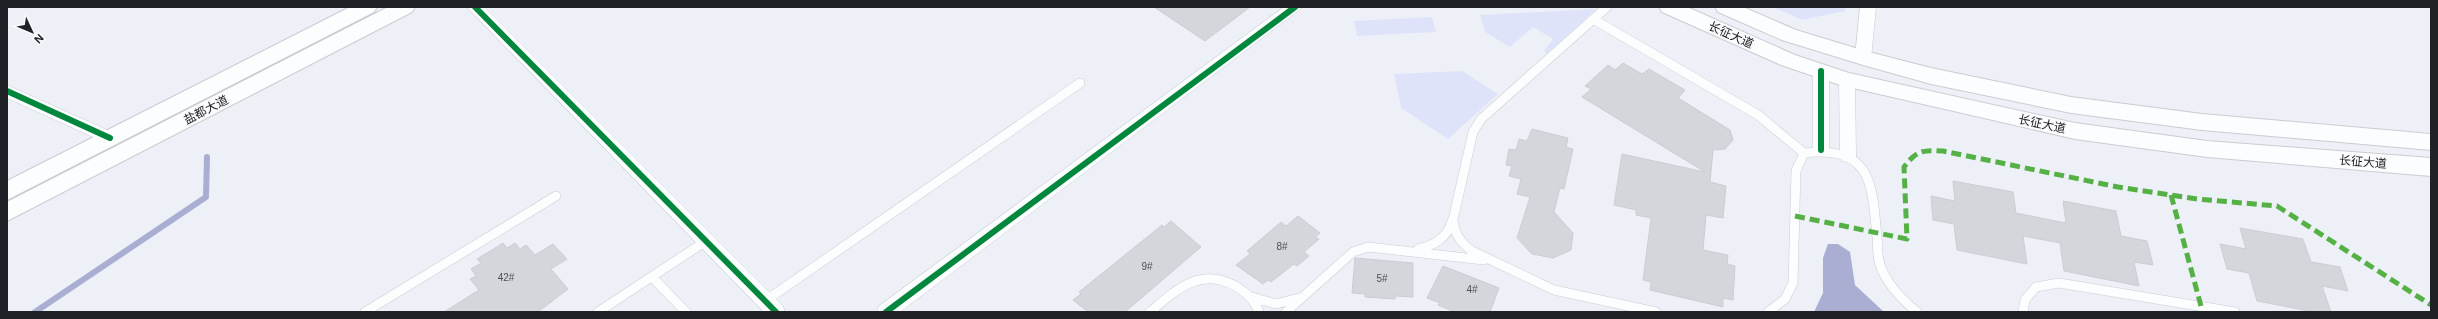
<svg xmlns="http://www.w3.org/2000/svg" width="2438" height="319" font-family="Arial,'Noto Sans SC',sans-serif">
<rect width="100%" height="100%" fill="#eef0f8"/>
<path fill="#dfe3fa" d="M1773,7H1845V11L1802,20Z
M1596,9L1547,53L1544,51L1553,39L1533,27L1511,46H1508L1485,32L1480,15Z
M1432,17L1436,32L1357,36L1354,21Z
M1462,71L1498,94L1448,139L1401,108L1394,74Z"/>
<path fill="#a9aed2" d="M1828,244H1838L1850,252L1855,285L1884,312H1814L1823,293V258Z"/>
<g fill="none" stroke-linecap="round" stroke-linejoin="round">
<path stroke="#a9aed2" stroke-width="6" d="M35,312L206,197L207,157"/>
</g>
<path fill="#d5d6dc" stroke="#cccdd4" d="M1154,7H1250L1205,41Z
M1623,63L1642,74L1649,69L1685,90L1678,98L1730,130L1733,140L1725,149L1713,150L1710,182L1726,186L1723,218L1706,215L1703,250L1728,255L1727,264L1735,266L1733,300L1723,298V307L1650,290L1651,282L1643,280L1651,218L1636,215V210L1614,205L1622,154L1705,172L1582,97L1591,89L1585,86L1608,65L1615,70Z
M1532,129L1568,138L1566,147L1573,149L1564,189L1560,188L1554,212L1573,233L1571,250L1553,258L1532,254L1517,238L1530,197L1517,194L1521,179L1509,176L1512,166L1506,165L1509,149L1516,150L1519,139L1527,141Z
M1953,181L2013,192L2016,213L2066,223L2063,201L2116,211L2121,236L2147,241L2153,265L2134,262L2139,286L2064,271L2060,243L2023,236L2027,264L1957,250L1954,224L1933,220L1931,196L1955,201Z
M1298,216L1320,233L1315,237L1319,239L1304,252L1309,256L1297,266L1294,264L1271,282L1268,280L1263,284L1236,265L1250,254L1247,251L1281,222L1286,226Z
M1171,221L1201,247L1125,312H1088L1073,300L1081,294L1079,292L1162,225L1164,227Z
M2240,228L2303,239L2311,262L2340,267L2348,291L2322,286L2331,312H2314L2257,301L2249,273L2227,269L2220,244L2246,249Z
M503,243L507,248L515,243L520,249L526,245L535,255L553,244L567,259L551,269L568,289L538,312H444L479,290L470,279L476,276L471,269L481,263L477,259Z
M1355,258L1413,263V297L1395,296V299L1365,297V294L1352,293Z
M1443,266L1499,288L1490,312H1455L1438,305L1440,303L1427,298Z"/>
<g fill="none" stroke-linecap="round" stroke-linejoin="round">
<defs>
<path id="lane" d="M1607,7L1481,119L1473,132L1453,220C1454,234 1461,243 1472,251L1554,290L1656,312
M1593,19L1758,115L1804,153
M1418,249C1435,245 1447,238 1452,221
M652,277L686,312
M1252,297L1276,304L1299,298
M765,301L1080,83
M365,312L556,196
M598,312L706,241
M1150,312C1177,289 1201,266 1237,287C1247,293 1255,300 1259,312
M1286,312L1353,252L1368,247L1484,260
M1768,312L1785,299L1793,283L1796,171L1804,153C1871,146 1872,181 1877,237C1878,246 1877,256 1880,265C1887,284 1901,299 1917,312
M2023,312L2025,300L2036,287L2059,283L2235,312"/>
<path id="street" d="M467,7H484L783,306L785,312H764Z
M1284,7H1303L900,312H877L879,306Z
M1860,7H1876L1871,58L1869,62H1857L1855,58Z
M1821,65L1827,67L1829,71V150L1827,155L1821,156L1815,155L1813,150V71L1815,67Z
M1847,74L1853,76L1855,80L1856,156L1854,161L1848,162L1842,161L1840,156L1839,80L1841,76Z
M7,85L116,134L118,138L116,142L110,144L104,142L7,98Z"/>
<path id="primary" d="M350,7H377L374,12L7,200V181Z
M388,7H415L412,12L7,221V202Z
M1659,7H1687L1795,55L1849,73L2075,123L2207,141L2431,158V176L2207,157L2075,139L1840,85L1781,65L1662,12Z
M1715,7H1743L1796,30L1865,51L1931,68L2071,97L2202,114L2431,134V150L2202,130L2071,113L1931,84L1863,65L1782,40L1718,12Z"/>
</defs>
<use href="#lane" stroke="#cbccd2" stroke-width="10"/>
<use href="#street" stroke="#cbccd2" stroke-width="1"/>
<use href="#primary" stroke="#cbccd2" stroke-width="2"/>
<use href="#lane" stroke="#fcfdfe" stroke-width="9"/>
<use href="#street" fill="#fcfdfe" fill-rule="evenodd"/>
<use href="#primary" fill="#fcfdfe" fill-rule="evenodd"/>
<path stroke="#55b145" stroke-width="5" stroke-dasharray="10 5" stroke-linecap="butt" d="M2171,195L2201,306
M1795,216L1907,239L1904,167C1917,150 1922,150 1943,151L2118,187L2197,199L2277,206L2431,305"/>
<defs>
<path id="cycleway" d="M475,7L776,312
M1821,71V150
M7,91L110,138
M886,312L1295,7"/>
</defs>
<use href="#cycleway" stroke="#fafafd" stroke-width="8"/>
<use href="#cycleway" stroke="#00873e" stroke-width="6"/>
</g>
<g text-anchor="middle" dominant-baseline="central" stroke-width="3.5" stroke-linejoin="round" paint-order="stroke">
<g font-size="10" fill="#4e4f54">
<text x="1282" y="246">8#</text>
<text x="1147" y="266">9#</text>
<text x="506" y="277">42#</text>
<text x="1382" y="278">5#</text>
<text x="1472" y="289">4#</text>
</g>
<g font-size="12" fill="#202126" stroke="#fafafd">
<text transform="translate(1731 35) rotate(24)">长征大道</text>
<text transform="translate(206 110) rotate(-27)">盐都大道</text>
<text transform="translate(2042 124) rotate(12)">长征大道</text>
<text transform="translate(2363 162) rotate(5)">长征大道</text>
</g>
</g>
<rect width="2438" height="319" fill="none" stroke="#202126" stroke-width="16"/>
<g transform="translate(32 32) rotate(134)" stroke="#fafafd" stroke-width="3" paint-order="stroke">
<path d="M0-3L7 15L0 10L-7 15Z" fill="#202126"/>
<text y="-6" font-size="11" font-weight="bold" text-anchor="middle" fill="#202126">N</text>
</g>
</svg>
